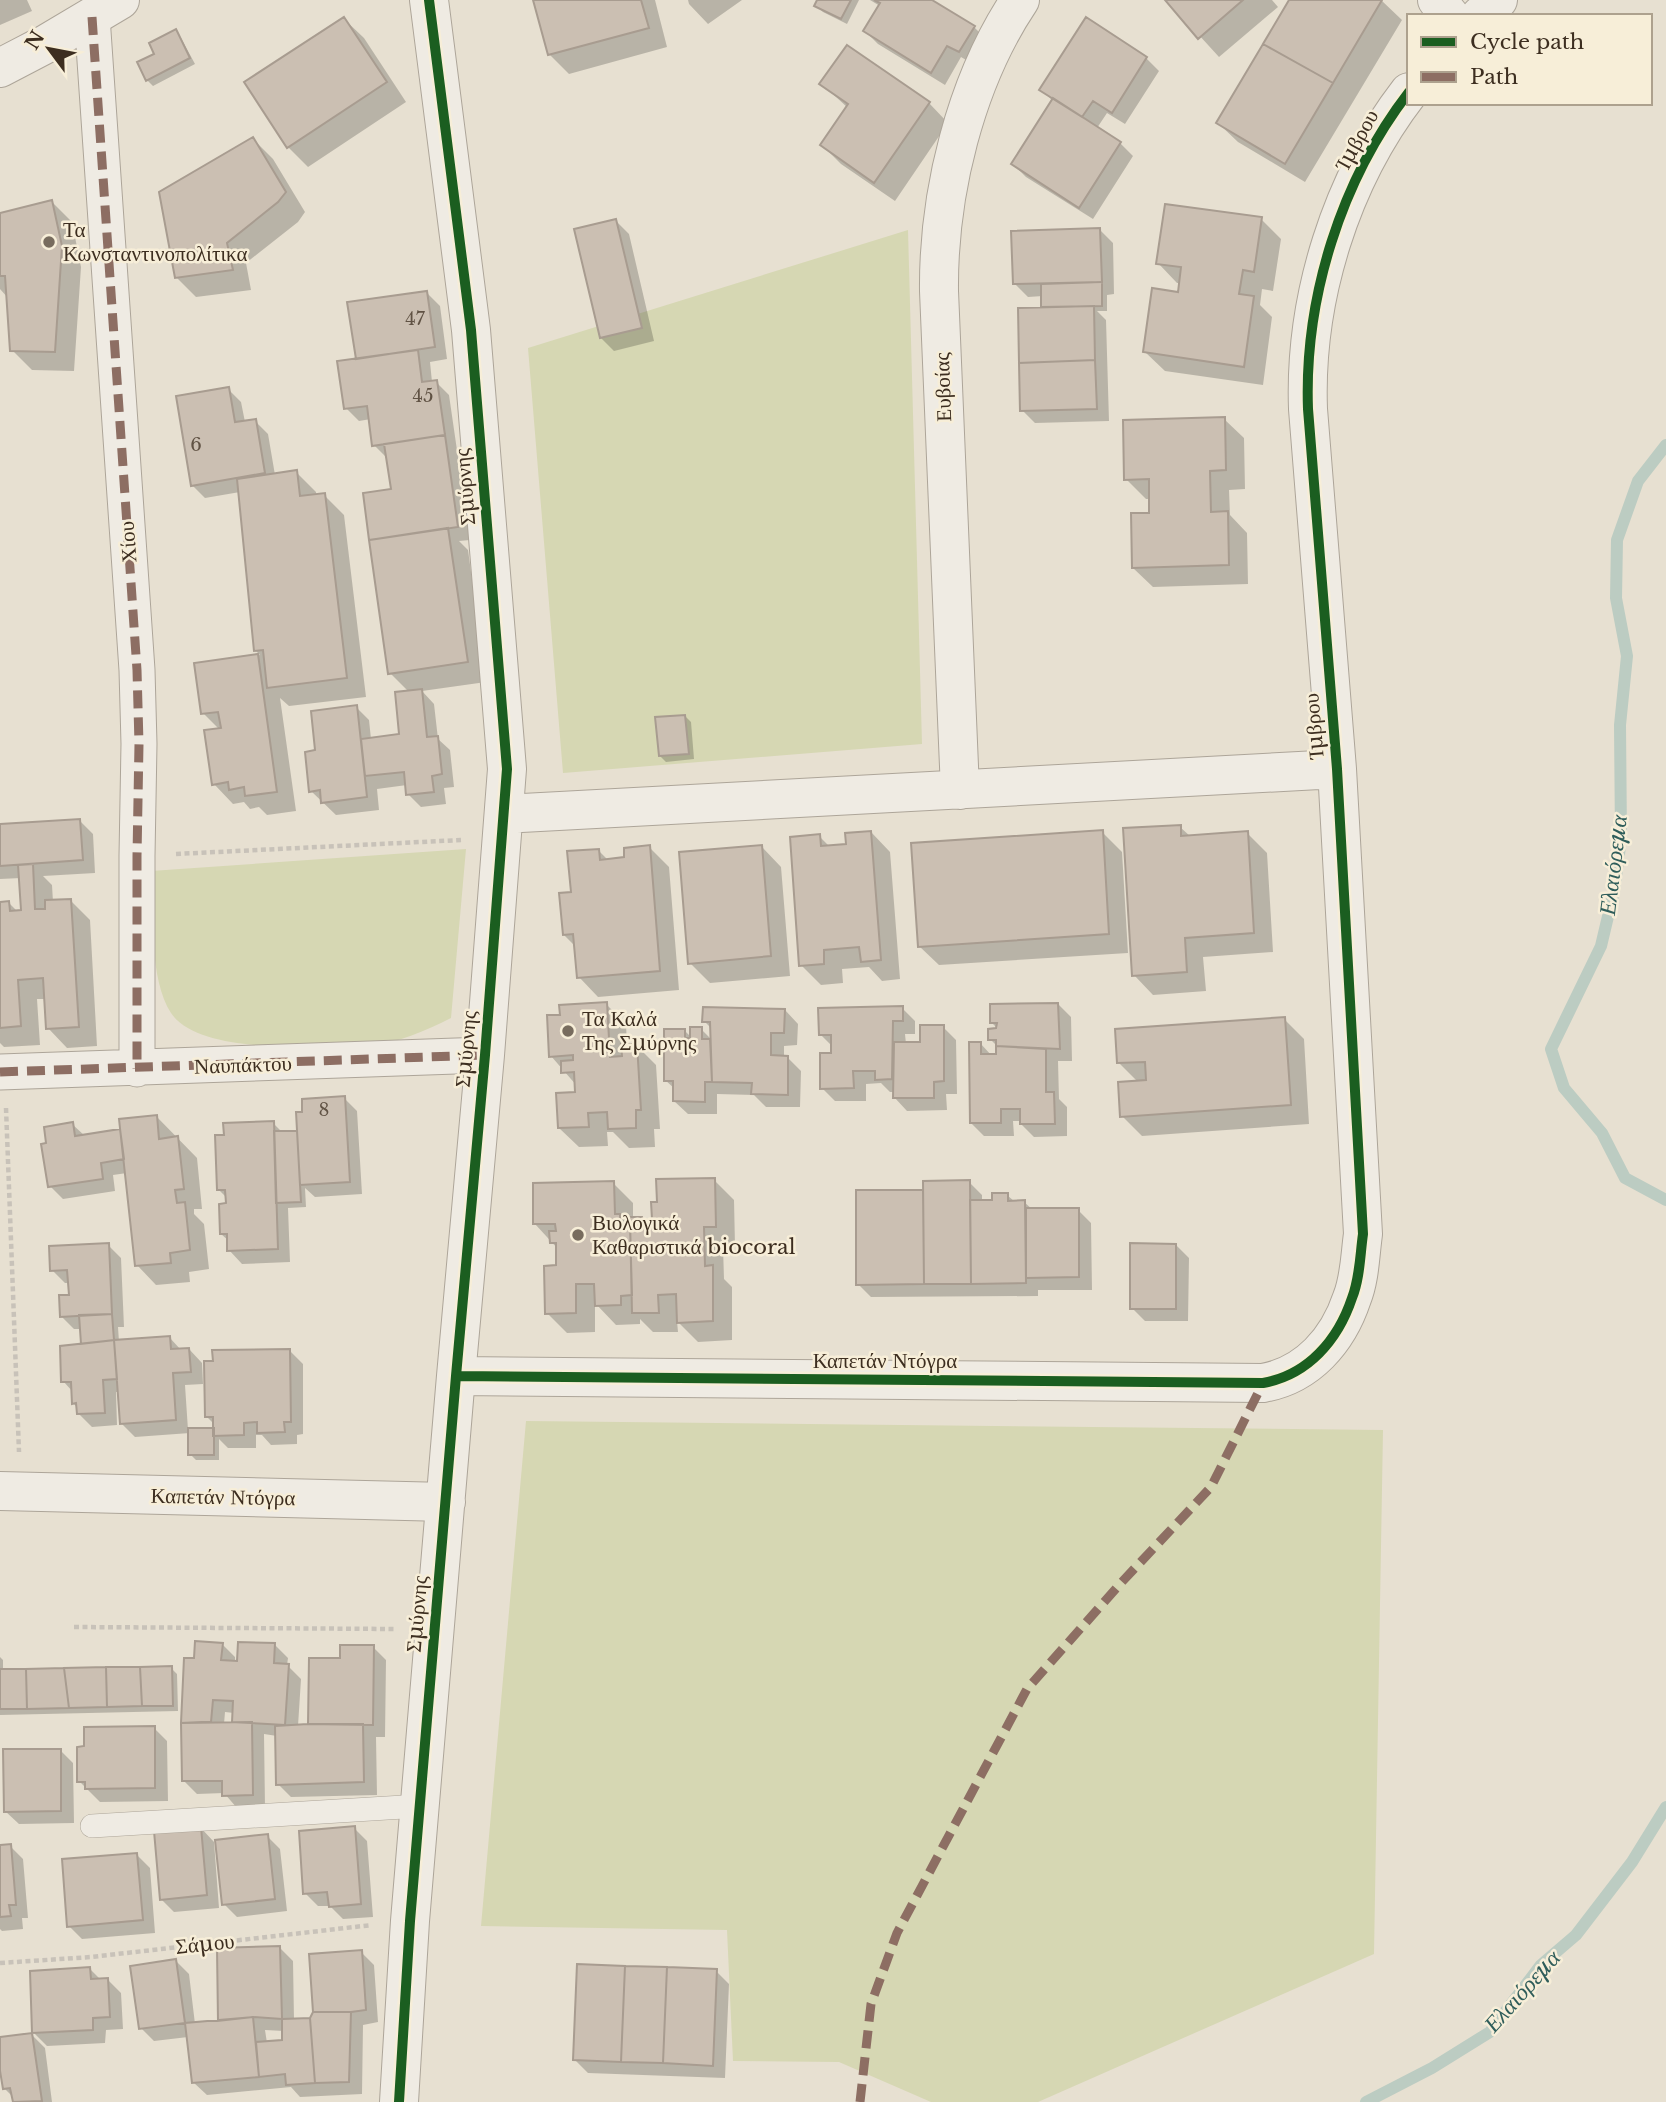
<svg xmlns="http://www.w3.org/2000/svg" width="1666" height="2102" font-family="'Libre Baskerville',serif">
<rect width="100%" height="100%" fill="#e7e0d1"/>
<path fill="#d6d7b3" d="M908,230L922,744L563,773L528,348Z
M466,849L451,1018C426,1031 398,1042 370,1047C355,1050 338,1047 322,1047C283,1047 195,1049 171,1013C149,980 153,911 151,871Z
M526,1421L1383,1430L1374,1954L1038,2102H931L839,2062L733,2061L727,1930L481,1926Z"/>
<path fill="#0003" fill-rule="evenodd" d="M0,0H27L32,11L0,25Z
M535,0H655L667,47L569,74L549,54Z
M688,0H742L708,24L689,4Z
M819,0H859L847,24L823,12L817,6Z
M870,0H929L974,27L987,40L973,64L961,57L945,85L878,44L865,31L880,6Z
M1167,0H1272L1278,7L1219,57Z
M1291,0H1381L1402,20L1305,182L1238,142L1218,123Z
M344,19L364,38L406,102L308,167L288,147Z
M175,32L181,38L195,64L153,86L147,80Z
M1146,58L1159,71L1125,124L1107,113L1097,128L1120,143L1133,156L1093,219L1026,177L1013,164L1053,101L1042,90Z
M822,84L929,103L948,123L895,201L841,164L822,145L848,108Z
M253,139L273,159L305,212L298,222L246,263L251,290L196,297L176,277Z
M52,202L72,222L81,267L74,371L32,370L12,350L8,298L0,289V215Z
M1261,219L1281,239L1273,291L1262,289L1260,305L1272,317L1263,385L1165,371L1145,352L1179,294L1181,283H1177L1158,263Z
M616,221L629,234L654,341L614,351L601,338Z
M1100,230L1113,243L1114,294L1107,295V311H1097L1106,320L1109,421L1035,423L1022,410L1046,309L1043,306V296L1028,297L1015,284Z
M427,293L440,306L447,359L430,362L432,382H436L449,395L470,540L459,541L468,550L486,682L422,691L434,704L438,739L450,750L454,787L444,788L446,804L421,807L408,794L407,785L377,789L379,810L336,815L311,791L317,752L356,707L369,720L371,739L401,735L409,692L390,673L393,490L388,459L374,445L371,419L359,421L346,408L358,360Z
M228,389L241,402L245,422L255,421L268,434L275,475L296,472L316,492V496L324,495L344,515L366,697L289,706L280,698L296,811L267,815L259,807L250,809L244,802L233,804L214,784L220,730L203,713L196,664L260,655L255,650L240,492L205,498L192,485Z
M1224,419L1244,438L1245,489L1229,490L1230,515L1247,533L1248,584L1153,587L1133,568L1151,514V499H1146L1126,479Z
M685,716L691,722L694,759L666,762L660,756Z
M79,820L93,834L95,873L43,876L52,885L53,902L71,901L90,920L97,1046L67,1048L48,1028L46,999H37L40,1045L4,1047L0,1043V904L9,903L18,912H22L21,878L0,879V826Z
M1180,827L1191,837L1247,833L1267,853L1273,952L1203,957L1206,991L1153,995L1134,975Z
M871,832L890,852L900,979L882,981L869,967L842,969L843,983L821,985L801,965L819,836L830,847L848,845Z
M1102,832L1122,852L1128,953L939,965L919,946Z
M649,847L669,867L679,990L598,997L579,977L576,947L564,935L572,894L598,850L608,860L626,859Z
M762,847L781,867L790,976L710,983L690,963Z
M606,1004L626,1024L627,1046H637L656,1065L660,1129H654L655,1147L629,1148L613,1132H607L608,1146L579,1147L559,1128L577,1094V1086L551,1056L562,1016Z
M1058,1004L1071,1017L1072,1061H1058L1059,1099L1067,1107V1136L1034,1137L1021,1124V1121H1013L1014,1136H984L971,1123L980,1043L992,1056L998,1055V1047L990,1039L999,1030L991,1022Z
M902,1008L915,1021V1034H905L906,1044L922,1043L943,1027L956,1040L957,1094H946L947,1110L907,1111L894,1097V1092H890L881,1083L866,1084V1101H835L822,1088L833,1054V1047L821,1035Z
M785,1010L798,1024L797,1045L784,1046V1058H788L801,1071L800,1107H766L754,1095L717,1094V1114H688L674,1101L675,1089L665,1080L685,1031L692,1038L701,1029L712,1040V1029L704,1021Z
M1284,1019L1304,1039L1309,1124L1142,1136L1122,1116L1139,1083L1119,1063Z
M344,1098L357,1111L362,1194L315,1197L305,1188L306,1207L288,1208L290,1262L242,1264L229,1250V1241L221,1234L228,1205V1199L219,1190L273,1123L283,1133L299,1132Z
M156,1116L197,1158L202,1209H194V1214L204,1224L209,1269L189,1272L190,1282L156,1285L137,1265L127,1173L113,1175L115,1191L63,1199L50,1186L72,1124L85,1136L120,1131L123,1134Z
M714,1180L734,1200L735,1246H723L724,1279L732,1287V1340L698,1342L677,1321L678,1332H653L640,1319V1324L616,1325L595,1303V1332L567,1333L547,1313L558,1267V1249L535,1224L613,1183L633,1203V1219H642L649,1226H661L653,1218Z
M969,1182L982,1195V1201H994L1007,1195L1015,1202H1024L1033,1210H1078L1091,1223L1092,1290H1038V1296L871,1297L858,1284L857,1192H925Z
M108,1245L121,1258L124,1327H118L119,1342L170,1338L181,1350L189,1349L202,1363L203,1384L185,1385L188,1430H215V1425L207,1417L290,1351L303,1364V1434L297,1435V1444L271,1445L262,1435H256V1448H228L219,1439V1460H196L190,1454V1433L135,1437L122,1424L119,1392H116L117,1425L92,1427L79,1414L78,1408L73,1403V1392L63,1381L85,1345L81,1329H74L61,1316L71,1296L70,1283H65L52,1270Z
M1176,1245L1189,1258L1188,1321H1145L1132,1308Z
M222,1644L235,1657V1662L275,1645L288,1658L287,1665L301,1679L298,1726H310L373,1647L386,1660L385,1737H376L377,1795L291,1797L278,1784L277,1736L264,1734L265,1807L237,1808L224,1793L197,1794L184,1781L183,1723L196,1660ZM225,1712L234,1713L233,1724H224Z
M0,1657L3,1660V1671L171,1668L177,1674L178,1711L0,1715Z
M154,1728L167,1741L168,1801L100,1802L79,1781Z
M60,1750L73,1763L74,1823L19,1824L5,1811Z
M201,1828L214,1842L219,1908L174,1912L161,1899Z
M354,1828L367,1841L373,1917L343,1919L330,1906H318L305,1893Z
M267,1836L280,1849L287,1911L237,1917L224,1904Z
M10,1846L23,1859L28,1918H22L23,1929L2,1931L0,1929V1847Z
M137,1855L150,1868L155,1933L82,1939L69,1926Z
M280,1948L293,1961L294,2020L311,2019L361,1952L374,1965L378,2022L363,2025L362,2094L300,2097L291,2087L207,2095L193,2082L188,2037L154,2041L141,2028L176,1961L189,1974L195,2024L220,2022ZM265,2030L284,2031V2042L267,2043Z
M90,1969L101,1980H108L121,1993L123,2029L106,2030L105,2043L47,2046L34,2033Z
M716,1971L729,1984L725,2078L588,2073L575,2060Z
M32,2035L45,2048L52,2102H14V2098L4,2088L0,2059V2038Z"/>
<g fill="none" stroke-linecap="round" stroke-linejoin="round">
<path stroke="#bcccc2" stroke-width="12" d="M1666,445L1638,481L1617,540L1616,598L1627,656L1620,725L1621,839L1614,891L1601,946L1551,1049L1564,1088L1602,1133L1625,1178L1666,1200
M1366,2102L1432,2068L1490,2032L1541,1965L1576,1935L1632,1862L1666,1807"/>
</g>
<path fill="#cbbfb2" stroke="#a89c90" stroke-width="2" d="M533,0H641L649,28L548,55Z
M817,0H851L841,19L814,6Z
M874,0H932L975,26L959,52L947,46L931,73L863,31L880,3Z
M1165,0H1243L1198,39Z
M1289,0H1382L1333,83L1263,44Z
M344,17L387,82L287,148L244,82Z
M1086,17L1147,57L1112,113L1093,101L1082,117L1039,90Z
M176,29L190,58L146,81L137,62L154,54L149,43Z
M1263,44L1333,83L1285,164L1216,123Z
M847,45L930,102L874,183L820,145L848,104L819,84Z
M1053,98L1121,142L1079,208L1011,164Z
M253,137L286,192L278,202L227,243L233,270L175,278L159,192Z
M52,200L62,246L55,352L10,351L5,276H0V213Z
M1165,204L1262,217L1254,272L1243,270L1239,294L1254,296L1244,367L1143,352L1152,288L1178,292L1181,267L1156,264Z
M616,219L642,328L600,338L574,229Z
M1100,228L1102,282L1013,284L1011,231Z
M1102,282V306L1041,307V284Z
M427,291L435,347L356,359L347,302Z
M1094,306L1095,360L1019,363L1018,308Z
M418,350L422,382L437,380L445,435L372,446L367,406L344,409L337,361Z
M1095,360L1097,409L1020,411L1019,363Z
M229,387L235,422L256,419L265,473L191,486L176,396Z
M1225,417L1226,470L1210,471L1211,512L1228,511L1229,565L1132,568L1131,513H1149V479L1124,480L1123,420Z
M445,435L458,527L369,540L363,493L391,489L384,444Z
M297,470L300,496L325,493L347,678L267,688L263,650L254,651L237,479Z
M448,528L468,662L388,674L369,540Z
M258,654L277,792L245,796L244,787L229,790L228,782L212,785L204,730L221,728L218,712L201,714L194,663Z
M422,689L427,737L438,736L442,774L432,776L434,792L406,795L404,772L365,776L361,739L399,734L395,692Z
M357,705L367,797L321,803L320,790L309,792L305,752L315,750L311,711Z
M685,715L689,754L659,756L655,717Z
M80,819L83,860L0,866V824Z
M1181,825V836L1248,831L1254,933L1185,938L1187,972L1132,976L1123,828Z
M1103,830L1109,934L918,947L911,843Z
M871,831L881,960L861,962L859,947L824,950V964L799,966L790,837L820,834L821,846L846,844L845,833Z
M650,845L660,971L577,978L573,934L563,935L559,893L571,892L567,851L599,849L600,860L624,857V848Z
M762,845L771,956L688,964L679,852Z
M33,864L35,909H45V900L71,899L79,1027L46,1029L43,978L18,980L21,1026L0,1028V902L9,901L10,911L21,910L18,865Z
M607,1002L610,1057L622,1056L621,1044H637L641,1110H636V1128L608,1129L607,1112L588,1113L589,1127L558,1128L556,1093L575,1092L574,1072L561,1073V1061L573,1060V1055L549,1057L547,1015H560L559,1005Z
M1058,1003L1060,1049L996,1046V1040H988V1029L996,1028L997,1023H990V1004Z
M903,1006V1021H893L892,1079L875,1080V1071H853L854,1088L820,1089V1053H831V1035H819L818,1008Z
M703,1007L785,1009L784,1033H771V1055L788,1056V1095L751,1094L752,1083L712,1082L710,1022H702Z
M1285,1017L1291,1105L1120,1117L1118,1082L1146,1080L1145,1062L1117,1063L1115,1029Z
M920,1025H944V1081L934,1082V1098H893L894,1042H920Z
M690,1027H702V1039H710L712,1082H705V1102L673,1101V1081H664V1029H685V1038H690Z
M969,1042H981V1054H996V1046L1046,1049V1092H1054L1055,1124H1020V1109H1001V1123H970Z
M345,1096L350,1182L300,1185L296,1112H302V1099Z
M157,1115L159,1139L178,1136L184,1189L175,1190L177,1203L185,1202L190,1250L170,1253L171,1263L135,1266L119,1119Z
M274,1121L278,1249L227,1251V1234H220L219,1204L226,1203L225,1190H217L215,1135H224L223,1123Z
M73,1122L75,1136L120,1129L124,1159L101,1163L103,1179L48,1187L41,1144L46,1143L44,1127Z
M274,1131H297L301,1202L276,1203Z
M715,1178L716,1227H704L705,1266L713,1265V1321L677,1323L676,1294L658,1295L659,1313H632L630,1217H642L643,1224H658L657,1219H652L651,1202H657L656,1179Z
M970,1180L971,1284H924L923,1181Z
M614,1181L615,1214H620V1225H630L632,1295L621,1296V1305L595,1306L594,1284H576V1313L545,1314L544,1266L556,1265V1243H550L549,1231H556L555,1224H533V1183Z
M856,1190H923L924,1284L856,1285Z
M992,1193H1008V1201L1025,1200L1026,1283L971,1284L970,1200H992Z
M1026,1208H1079V1277L1026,1278Z
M109,1243L112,1314L60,1317L59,1295H69L67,1270L50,1271L49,1246Z
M1130,1243L1176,1244V1309H1130Z
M112,1314L114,1340L81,1344L79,1315Z
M170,1336L171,1349L189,1348L191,1372L173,1373L176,1420L120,1424L114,1340Z
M114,1340L117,1379L103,1380L105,1413L77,1414L76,1403L72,1404L71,1382H61L60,1346Z
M290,1349L291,1422H284L285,1432L257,1433V1422L244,1423V1435L213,1436V1417H205L204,1361H213L212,1350Z
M188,1428H214V1455H188Z
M195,1641L223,1643L221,1660L237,1661L238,1642L275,1643L274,1663L289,1664L285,1725L232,1722L233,1701L213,1700L211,1722L181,1723L184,1658H194Z
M340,1645H374L373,1725L308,1724L309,1658H340Z
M172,1666L173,1706H142L140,1667Z
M106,1667L107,1707L69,1708L64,1668Z
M106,1667H140L142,1706L107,1707Z
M64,1668L69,1708L27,1709L26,1669Z
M0,1669H26L27,1709H0Z
M252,1722L253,1795L222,1796V1781H182L181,1723Z
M308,1724H363L364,1782L276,1785L275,1726Z
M155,1726V1788L85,1789V1782H77V1747L84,1746V1727Z
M3,1749H61V1811L4,1812Z
M355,1826L361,1904L329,1907L327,1892L303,1894L299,1831Z
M201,1827L207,1895L160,1900L154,1831Z
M268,1834L275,1899L222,1905L215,1840Z
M11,1844L16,1905H9L11,1916L0,1917V1845Z
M137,1853L143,1920L67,1927L62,1859Z
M280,1946L282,2019L253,2017L218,2021L217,1948Z
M362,1950L366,2010L351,2012H313L309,1954Z
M176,1959L185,2023L139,2029L130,1966Z
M577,1964L625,1966L621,2062L573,2060Z
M625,1966L667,1967L663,2063L621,2062Z
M90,1967L91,1979L108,1978L110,2017L93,2018V2030L32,2033L30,1971Z
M667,1967L717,1969L713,2066L663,2063Z
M313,2012H351L349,2082L315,2083L310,2018Z
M253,2017L259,2077L192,2083L185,2023Z
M310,2018L315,2083L286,2085L285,2074L259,2077L256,2042L282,2040V2019Z
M32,2033L42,2101L13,2102L10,2088L3,2089L0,2071V2037Z"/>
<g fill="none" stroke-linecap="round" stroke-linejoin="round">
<defs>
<path id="service" d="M92,1826L420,1806"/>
<path id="pedestrian" d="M92,17L137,670L139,744L137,856V1069
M0,1072L485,1055"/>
<path id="minor" d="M1437,0L1450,16
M1480,16L1498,0
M960,790L939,291C938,194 965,82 1020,0
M504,814L1337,769
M456,1376L1263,1383C1308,1375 1338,1340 1352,1298C1360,1278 1360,1255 1363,1234L1337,769L1308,409C1304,298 1341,180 1409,92
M0,1491L446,1502
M399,2102L410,1921L456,1376L485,1055L507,769L471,330L429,0"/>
<path id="tertiary" d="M0,68L46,44L120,0"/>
</defs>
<use href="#service" stroke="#ada599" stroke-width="24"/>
<use href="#pedestrian" stroke="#ada599" stroke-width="37"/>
<use href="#minor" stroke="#ada599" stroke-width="40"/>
<use href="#tertiary" stroke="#ada599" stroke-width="40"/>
<path stroke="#c8c2b9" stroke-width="4.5" stroke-dasharray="5 3.5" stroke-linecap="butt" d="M176,854L461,840
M6,1108L19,1452
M74,1627L396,1629
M0,1963L91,1957L372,1925"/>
<use href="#service" stroke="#efebe3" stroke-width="23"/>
<use href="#pedestrian" stroke="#efebe3" stroke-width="35"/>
<use href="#minor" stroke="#efebe3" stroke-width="38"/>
<use href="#tertiary" stroke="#efebe3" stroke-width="38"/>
<path stroke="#8d6e63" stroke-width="9" stroke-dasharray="18 9" stroke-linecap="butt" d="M92,17L137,670L139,744L137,856V1069
M0,1072L485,1055
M860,2102L871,2004L897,1933L1027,1689L1120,1584L1211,1487L1263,1383"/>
<defs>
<path id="cycleway" d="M456,1376L1263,1383C1308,1375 1338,1340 1352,1298C1360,1278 1360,1255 1363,1234L1337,769L1308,409C1304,298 1341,180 1409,92
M399,2102L410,1921L456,1376L485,1055L507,769L471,330L429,0"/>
</defs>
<use href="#cycleway" stroke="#f7eed8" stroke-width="15"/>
<use href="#cycleway" stroke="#1b5e20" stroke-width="10"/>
</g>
<g fill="#786c5e" stroke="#f7eed8" stroke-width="2.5">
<circle cx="49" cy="242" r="7"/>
<circle cx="568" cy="1031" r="7"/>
<circle cx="578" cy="1235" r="7"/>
</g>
<g text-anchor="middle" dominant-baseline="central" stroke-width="5" stroke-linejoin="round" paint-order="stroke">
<g font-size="18" fill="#605244">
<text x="415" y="319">47</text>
<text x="423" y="396">45</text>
<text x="196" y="445">6</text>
<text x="324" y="1110">8</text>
</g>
<g font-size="21" fill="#3d2e20" stroke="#f7eed8">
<text transform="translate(1357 140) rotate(-61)">Ίμβρου</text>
<text transform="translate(943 387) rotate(-92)">Ευβοίας</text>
<text transform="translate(465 487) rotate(-95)">Σμύρνης</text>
<text transform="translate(128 542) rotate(-94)">Χίου</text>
<text transform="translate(1314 726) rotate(-95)">Ίμβρου</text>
<text transform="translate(466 1049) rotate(-85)">Σμύρνης</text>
<text transform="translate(243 1065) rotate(-2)">Ναυπάκτου</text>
<text x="885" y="1361">Καπετάν Ντόγρα</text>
<text transform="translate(223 1497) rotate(1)">Καπετάν Ντόγρα</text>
<text transform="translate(417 1614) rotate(-85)">Σμύρνης</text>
<text transform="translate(205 1944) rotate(-6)">Σάμου</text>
</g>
<g font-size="21" fill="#3d2e20" stroke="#f7eed8" text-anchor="start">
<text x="63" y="230">Τα<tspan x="63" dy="24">Κωνσταντινοπολίτικα</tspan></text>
<text x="582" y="1019">Τα Καλά<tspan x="582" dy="24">Της Σμύρνης</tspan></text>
<text x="592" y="1223">Βιολογικά<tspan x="592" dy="24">Καθαριστικά biocoral</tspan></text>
</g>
<g font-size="23" font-style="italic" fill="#2f5d5a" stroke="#f7eed8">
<text transform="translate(1613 865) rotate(-83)">Ελαιόρεμα</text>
<text transform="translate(1522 1991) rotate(-48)">Ελαιόρεμα</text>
</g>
</g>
<rect x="1407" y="14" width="245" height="91" fill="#f7eed8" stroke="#ada18e" stroke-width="2"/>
<rect x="1421" y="37" width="35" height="10" fill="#1b5e20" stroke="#ada18e" stroke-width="2"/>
<text x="1470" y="49" font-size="21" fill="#3d2e20">Cycle path</text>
<rect x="1421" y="72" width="35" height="10" fill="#8d6e63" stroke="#ada18e" stroke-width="2"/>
<text x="1470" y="84" font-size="21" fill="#3d2e20">Path</text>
<g transform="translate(49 49) rotate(302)" stroke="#f7eed8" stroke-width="5" paint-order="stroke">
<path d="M0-5L12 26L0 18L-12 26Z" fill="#3d2e20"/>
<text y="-10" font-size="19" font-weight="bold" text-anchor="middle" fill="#3d2e20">N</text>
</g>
</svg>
